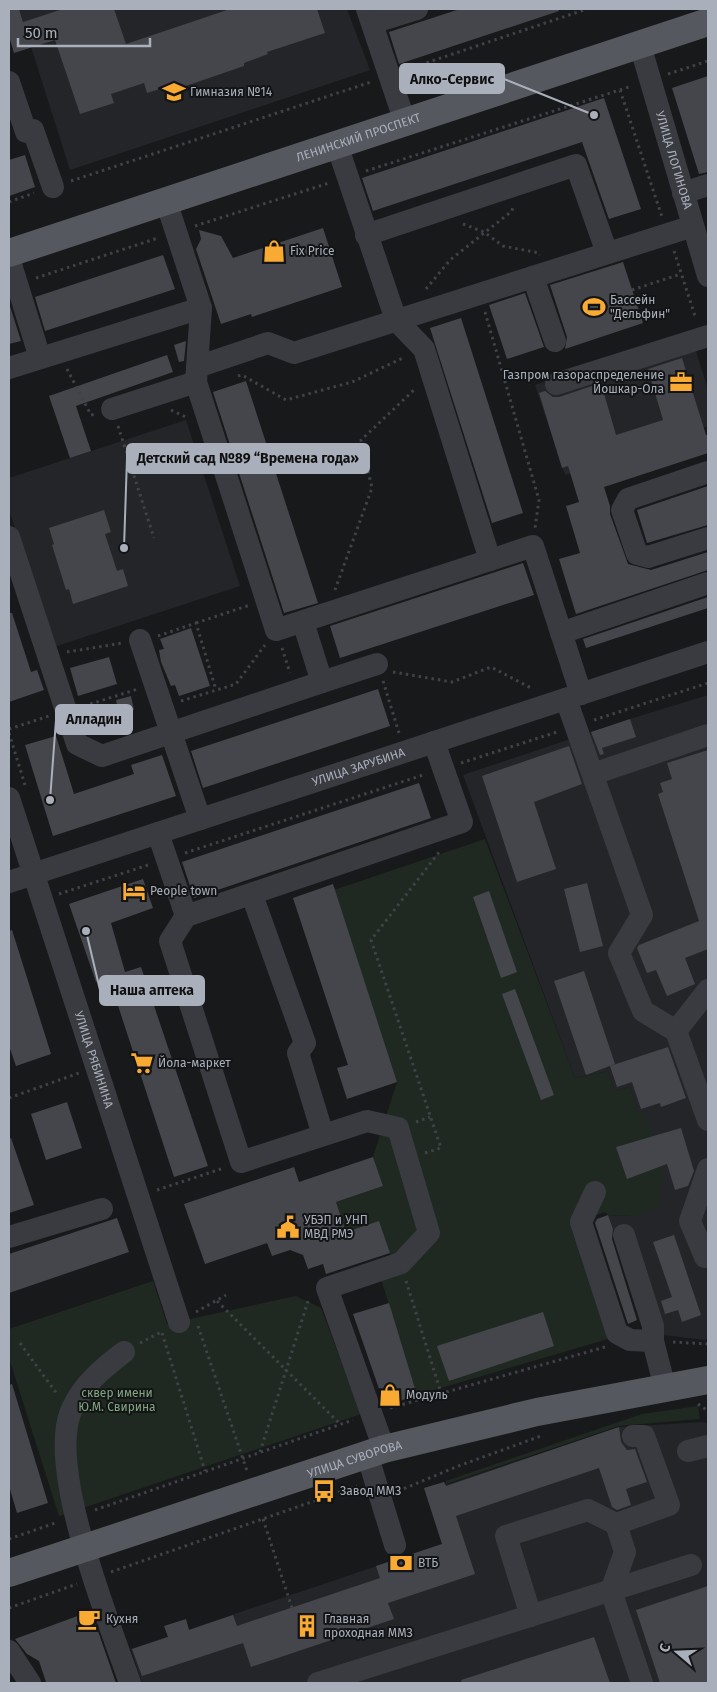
<svg xmlns="http://www.w3.org/2000/svg" width="717" height="1692" font-family="'Fira Sans',sans-serif">
<rect width="100%" height="100%" fill="#18191b"/>
<path fill="#242528" d="M19,9H347L370,70L70,170Z
M690,333L708,389V426L565,475L535,385Z
M186,420L240,586L54,647L9,510V478Z
M708,695V1338L705,1340L663,1335L644,1318L608,1215L634,1216L638,1113L630,1087L615,1091L608,1071L575,1078L463,775L630,719Z
M703,1422L708,1423V1683H142L131,1649L442,1544L424,1488L444,1482L446,1485L619,1427Z"/>
<path fill="#202921" d="M485,839L575,1078L608,1071L615,1091L630,1087L638,1112L644,1113L664,1165L659,1207L634,1216L608,1215L605,1212L572,1224L608,1339L417,1395L376,1263L391,1257L379,1222L346,1232L336,1202L383,1186L373,1157L397,1082L334,890Z
M153,1281L167,1324L296,1296L321,1308L361,1414L59,1516L9,1358V1329Z
M698,1406L700,1419L619,1426L446,1484V1481L642,1414Z"/>
<path fill="#44464b" d="M9,9H19L23,22L63,9H114L126,44L230,9H317L325,33L267,52L268,54L244,63V66L177,89L176,84L147,93L144,83L111,94L114,103L80,114L55,40L14,53L9,36Z
M460,9H558L559,11L399,64L389,32Z
M708,76V172L699,174L672,88Z
M604,98L641,209L609,219L582,142L373,211L362,178Z
M25,155L35,187L9,196V160Z
M323,228L342,287L252,317L251,314L221,324L196,249L201,239L199,230L221,236L233,258Z
M163,255L175,289L45,331L35,297Z
M623,262L643,323L565,349L567,337L550,285Z
M525,293L544,347L507,359L489,305Z
M9,303L21,341L9,344Z
M461,318L523,513L492,523L430,328Z
M186,341L184,361L179,362L174,345Z
M167,355L173,372L76,406L91,451L70,458L49,396Z
M682,358L706,435H708V453L604,487L610,506V514L628,564L651,570L708,552V570L576,614L559,559L580,553L566,506L579,502L568,466L562,468L539,393L545,391L553,397H559L601,383L616,435L663,420L648,369Z
M246,381L318,603L284,613L213,392Z
M708,486V525L647,543L637,510Z
M104,510L111,532L105,534L117,571L123,569L128,586L73,604L69,589L66,590L52,545L54,544L49,528Z
M523,563L534,595L340,658L330,626Z
M708,597V608L586,648L583,639Z
M9,613H12L31,672L37,670L44,690L9,702Z
M191,628L210,686L179,696L175,685L171,686L161,662L159,650L164,649L160,639Z
M109,657L117,684L78,696L70,668Z
M378,689L390,726L203,788L191,751Z
M131,696L134,710L119,714L116,700Z
M630,719L636,737L602,748L604,754L600,755L591,732Z
M56,736L74,794L134,774L131,765L162,755L176,796L53,836L25,745Z
M569,746L582,784L534,802L556,869L517,882L482,776Z
M708,750V949L685,958L695,984L667,996L656,970L647,973L637,948L639,945L699,921L658,794L663,792L660,783L672,779L667,763Z
M419,783L431,818L194,898L182,862Z
M143,879L153,908L111,923L125,972L141,967L208,1166L174,1177L109,978L96,982L69,904Z
M587,883L603,946L580,952L564,889Z
M333,884L397,1082L347,1099L337,1068L348,1065L293,898Z
M489,891L517,972L501,978L473,897Z
M12,930L51,1054L16,1066L9,1046V931Z
M584,971L615,1064L586,1075L554,981Z
M515,989L554,1095L541,1100L502,994Z
M668,1047L686,1098L661,1107L660,1103L641,1109L632,1082L617,1087L610,1066Z
M67,1102L82,1148L46,1160L31,1114Z
M681,1128L694,1171L688,1186L675,1190L667,1164L627,1179L616,1147Z
M11,1138L34,1205L9,1213V1139Z
M373,1157L383,1186L336,1202L346,1232L379,1221L390,1253L326,1274L323,1264L308,1269L303,1255L290,1250L272,1256L267,1243L205,1264L184,1204L294,1167L299,1182Z
M608,1215L613,1229L612,1239L637,1320L628,1324L595,1223L597,1219Z
M117,1218L129,1252L9,1293V1254Z
M674,1235L701,1315L682,1322L678,1310L665,1314L661,1301L672,1297L653,1242Z
M389,1303L417,1395L385,1406L353,1314Z
M543,1312L554,1346L449,1381L437,1346Z
M12,1384L48,1503L17,1513L9,1486V1385Z
M619,1427L621,1442L627,1450L635,1449L647,1482L626,1489L631,1505L617,1510L612,1507L599,1468L456,1516L475,1574L388,1603L394,1619L251,1667L243,1643L142,1676L132,1649L168,1637L164,1626L186,1619L189,1630L233,1615L237,1626L380,1578L376,1566L442,1544L424,1488L444,1482L446,1486Z
M708,1586V1683H660L636,1610Z
M91,1611L116,1683L46,1682L39,1661L27,1654L15,1639Z
M594,1637L610,1683H462L461,1680Z"/>
<g fill="none" stroke-linecap="round" stroke-linejoin="round">
<path stroke="#3f4247" stroke-width="3" stroke-dasharray="2.5 4" stroke-linecap="butt" d="M408,69L587,9
M668,74L708,61
M620,90L662,217
M366,171L632,86
M71,181L371,82
M9,202L34,193
M463,224L484,232L503,246L539,253L540,255
M195,226L329,183
M674,251L696,319
M36,278L158,238
M426,289L450,260L512,211L513,206
M632,290L681,274
M485,312L539,500L535,528
M67,369L91,415L95,414
M238,376L242,375L286,400L352,382L405,357
M171,410L188,418
M118,426L154,538
M335,590L372,488L361,440L416,388
M196,623L250,605
M158,636L196,623L216,690
M282,648L290,673
M67,652L123,643
M393,672L452,682L491,667L533,689
M383,681L399,733
M181,701L236,684L265,645
M84,706L138,689
M594,720L708,683
M9,729L49,716
M9,733L25,785
M461,763L557,732
M185,853L426,774
M59,894L148,865
M9,1098L79,1073
M416,1122L430,1117
M425,1153L441,1148L371,940L440,851
M157,1190L224,1168
M406,1281L441,1393
M217,1301L340,1424
M196,1312L226,1295
M198,1326L247,1471
M162,1333L205,1471
M673,1342L708,1344
M20,1343L57,1394
M140,1343L163,1331
M698,1404L708,1411
M390,1408L605,1347
M260,1452L309,1298
M398,1491L461,1465L541,1436
M95,1510L353,1420
M263,1519L292,1608
M9,1539L58,1522
M111,1572L357,1486
M9,1608L77,1584"/>
<g stroke="#393b40" stroke-width="22">
<path d="M367,9L405,122"/>
<path d="M372,23L417,9"/>
<path id="s1" d="M640,45L708,276"/>
<path d="M9,82L26,132"/>
<path d="M33,130L53,187"/>
<path d="M337,145L396,320L424,349L490,560"/>
<path d="M683,193L708,185"/>
<path d="M166,201L201,308L196,382L276,630L533,546L581,694"/>
<path d="M366,235L576,165L607,253"/>
<path d="M9,258L40,358"/>
<path d="M533,277L555,341"/>
<path d="M197,367L268,343L294,353L693,226"/>
<path d="M9,368L201,308"/>
<path d="M556,384L708,336"/>
<path d="M112,409L196,382"/>
<path d="M708,472L628,499L622,510L637,554L648,557L708,538"/>
<path d="M9,537L77,744L102,756L322,682L303,622"/>
<path d="M561,633L708,583"/>
<path d="M140,640L200,819"/>
<path d="M322,682L377,664"/>
<path d="M566,699L642,915L619,953L643,1011L676,1031L708,1120"/>
<path d="M593,774L708,735"/>
<path id="s2" d="M9,798L179,1322"/>
<path d="M158,833L186,916L170,941L241,1162L367,1121L398,1128L429,1233L401,1263L327,1288L384,1449"/>
<path id="s3" d="M9,882L708,652"/>
<path d="M252,895L305,1043L298,1053L323,1135"/>
<path d="M186,916L462,822L434,742"/>
<path d="M676,1031L708,990"/>
<path d="M708,1169L690,1221L705,1257L708,1256"/>
<path d="M595,1192L581,1222L617,1333L630,1340L653,1341L665,1388"/>
<path d="M624,1235L653,1326V1341"/>
<path d="M9,1237L102,1209"/>
<path d="M124,1352C102,1369 82,1385 71,1411C47,1470 109,1621 130,1683"/>
<path d="M633,1436H644L669,1505L616,1524L625,1552L611,1591L642,1683"/>
<path d="M688,1451L708,1446"/>
<path d="M367,1454L395,1545"/>
<path d="M531,1616L506,1536L588,1510L616,1524"/>
<path d="M9,1651L30,1683"/>
<path d="M318,1683L691,1565"/>
</g>
<g stroke="#55585f" stroke-width="28">
<path id="s4" d="M9,253L708,22"/>
<path id="s5" d="M9,1573L384,1449L537,1412L708,1380"/>
</g>
</g>
<defs>
<symbol id="school-bare" viewBox="-9 -9 18 18"><path d="M0-5L7-2L0 1L-7-2ZM-4 1L0 2.5L4 1V4Q0 6-4 4Z" fill="#f8aa33" stroke="#131416" stroke-width="2.5" paint-order="stroke"/></symbol>
<symbol id="shop-bare" viewBox="-9 -9 18 18"><path d="M-5-2.5h2.3a2.7 3.5 0 0 1 5.4 0H5L5.5 6h-11ZM-1.5-2.5h3a1.5 2.3 0 0 0-3 0Z" fill="#f8aa33" stroke="#131416" stroke-width="2.5" paint-order="stroke"/></symbol>
<symbol id="stadium-bare" viewBox="-9 -9 18 18"><path d="M0-5a6.5 5 0 1 0 0 10a6.5 5 0 1 0 0-10ZM-3.5-1.8h7v3.6h-7Z" fill="#f8aa33" stroke="#131416" stroke-width="2.5" paint-order="stroke"/></symbol>
<symbol id="office-bare" viewBox="-9 -9 18 18"><path d="M-6-3h4V-5.5h4V-3h4V5H-6ZM-1-4.5V-3h2v-1.5ZM-6 0V1H6V0Z" fill="#f8aa33" stroke="#131416" stroke-width="2.5" paint-order="stroke"/></symbol>
<symbol id="hotel-bare" viewBox="-9 -9 18 18"><path d="M-6-4.5h1.5V1H6V5H4.5V3h-9V5H-6ZM-4 0a1.8 1.8 0 1 1 3.6 0ZM.5 0V-2.5h3Q6-2.5 6 0Z" fill="#f8aa33" stroke="#131416" stroke-width="2.5" paint-order="stroke"/></symbol>
<symbol id="supermarket-bare" viewBox="-9 -9 18 18"><path d="M-6-5.5h2.5l.6 2H6L4.5 2H-2.5L-4.4-4H-6ZM-1.5 3.2a1.3 1.3 0 1 0 .1 0ZM3 3.2a1.3 1.3 0 1 0 .1 0Z" fill="#f8aa33" stroke="#131416" stroke-width="2.5" paint-order="stroke"/></symbol>
<symbol id="civic-bare" viewBox="-9 -9 18 18"><path d="M-.6-6.5H3V-4.5H.6V-3L4-1V1h2V6H-6V1h2V-1L-.6-3ZM-1.2 2.5V6h2.4V2.5Z" fill="#f8aa33" stroke="#131416" stroke-width="2.5" paint-order="stroke"/></symbol>
<symbol id="bus-bare" viewBox="-9 -9 18 18"><path d="M-5-6H5V4H4V6H2V4H-2V6H-4V4H-5ZM-3.5-4V0h7V-4ZM-3.5 1.2v1.5H-2V1.2ZM2 1.2v1.5H3.5V1.2Z" fill="#f8aa33" stroke="#131416" stroke-width="2.5" paint-order="stroke"/></symbol>
<symbol id="bank-bare" viewBox="-9 -9 18 18"><path d="M-6-4H6V4H-6ZM0-2.3a2.3 2.3 0 1 0 0 4.6a2.3 2.3 0 1 0 0-4.6Z" fill="#f8aa33" stroke="#131416" stroke-width="2.5" paint-order="stroke"/></symbol>
<symbol id="cafe-bare" viewBox="-9 -9 18 18"><path d="M-5.5-4.5H6V0H3Q3 3.5 0 3.5H-2.5Q-5.5 3.5-5.5 0ZM3-3.2v2h1.7v-2ZM-6 4.5H4V6H-6Z" fill="#f8aa33" stroke="#131416" stroke-width="2.5" paint-order="stroke"/></symbol>
<symbol id="building-bare" viewBox="-9 -9 18 18"><path d="M-4-6H4V6H1V3H-1V6H-4ZM-2.5-4.3h1.7v1.8h-1.7ZM.8-4.3h1.7v1.8H.8ZM-2.5-1h1.7V.8h-1.7ZM.8-1h1.7V.8H.8Z" fill="#f8aa33" stroke="#131416" stroke-width="2.5" paint-order="stroke"/></symbol>
</defs>
<g fill-rule="evenodd">
<use href="#school-bare" x="158" y="76" width="32" height="32"/>
<use href="#shop-bare" x="258" y="235" width="32" height="32"/>
<use href="#stadium-bare" x="578" y="291" width="32" height="32"/>
<use href="#office-bare" x="665" y="366" width="32" height="32"/>
<use href="#hotel-bare" x="118" y="875" width="32" height="32"/>
<use href="#supermarket-bare" x="126" y="1047" width="32" height="32"/>
<use href="#civic-bare" x="272" y="1211" width="32" height="32"/>
<use href="#shop-bare" x="374" y="1379" width="32" height="32"/>
<use href="#bus-bare" x="308" y="1475" width="32" height="32"/>
<use href="#bank-bare" x="385" y="1547" width="32" height="32"/>
<use href="#cafe-bare" x="73" y="1603" width="32" height="32"/>
<use href="#building-bare" x="291" y="1610" width="32" height="32"/>
</g>
<g text-anchor="middle" dominant-baseline="central" stroke-width="4" stroke-linejoin="round" paint-order="stroke">
<g font-size="12" fill="#aab0bb" stroke="#131416" text-anchor="start">
<text x="190" y="92">Гимназия №14</text>
<text x="290" y="251">Fix Price</text>
<text x="610" y="300">Бассейн<tspan x="610" dy="14">"Дельфин"</tspan></text>
<text x="664" y="375" text-anchor="end">Газпром газораспределение<tspan x="664" dy="14">Йошкар-Ола</tspan></text>
<text x="150" y="891">People town</text>
<text x="158" y="1063">Йола-маркет</text>
<text x="304" y="1220">УБЭП и УНП<tspan x="304" dy="14">МВД РМЭ</tspan></text>
<text x="406" y="1395">Модуль</text>
<text x="340" y="1491">Завод ММЗ</text>
<text x="418" y="1563">ВТБ</text>
<text x="106" y="1619">Кухня</text>
<text x="324" y="1619">Главная<tspan x="324" dy="14">проходная ММЗ</tspan></text>
</g>
<g font-size="12" fill="#aab0bb" stroke="#131416">
<text stroke="none"><textPath href="#s4" startOffset="368">ЛЕНИНСКИЙ ПРОСПЕКТ</textPath></text>
<text stroke="none"><textPath href="#s1" startOffset="120">УЛИЦА ЛОГИНОВА</textPath></text>
<text stroke="none"><textPath href="#s3" startOffset="368">УЛИЦА ЗАРУБИНА</textPath></text>
<text stroke="none"><textPath href="#s2" startOffset="275">УЛИЦА РЯБИНИНА</textPath></text>
<text stroke="none"><textPath href="#s5" startOffset="364">УЛИЦА СУВОРОВА</textPath></text>
</g>
<g font-size="12" fill="#81a681" stroke="#131416">
<text x="117" y="1393">сквер имени<tspan x="117" dy="14">Ю.М. Свирина</tspan></text>
</g>
</g>
<path fill="none" stroke="#aab0bb" stroke-width="2" d="M594 115L504 79M124 548L127 458M50 800L56 720M86 931L100 990"/>
<g fill="#aab0bb" stroke="#131416" stroke-width="2">
<circle cx="594" cy="115" r="5"/>
<circle cx="124" cy="548" r="5"/>
<circle cx="50" cy="800" r="5"/>
<circle cx="86" cy="931" r="5"/>
</g>
<g fill="#aab0bb" stroke="#aab0bb" stroke-width="2">
<rect x="400" y="64" width="104" height="29" rx="5"/>
<rect x="127" y="444" width="242" height="29" rx="5"/>
<rect x="56" y="705" width="76" height="29" rx="5"/>
<rect x="100" y="976" width="104" height="29" rx="5"/>
</g>
<g font-size="14" text-anchor="middle" font-weight="bold" fill="#111">
<text x="452" y="84">Алко-Сервис</text>
<text x="248" y="463">Детский сад №89 “Времена года»</text>
<text x="94" y="724">Алладин</text>
<text x="152" y="995">Наша аптека</text>
</g>
<rect width="717" height="1692" fill="none" stroke="#aab0bb" stroke-width="20"/>
<g transform="translate(677 1652) rotate(289)" stroke="#131416" stroke-width="4" paint-order="stroke">
<path d="M0-4L9 19L0 12L-9 19Z" fill="#aab0bb"/>
<text y="-8" font-size="14" font-weight="bold" text-anchor="middle" fill="#aab0bb">С</text>
</g>
<path d="M18 38v8h132v-8" fill="none" stroke="#aab0bb" stroke-width="2.5"/>
<text x="25" y="38" font-size="15" fill="#aab0bb" stroke="#131416" stroke-width="4" paint-order="stroke">50 m</text>
</svg>
